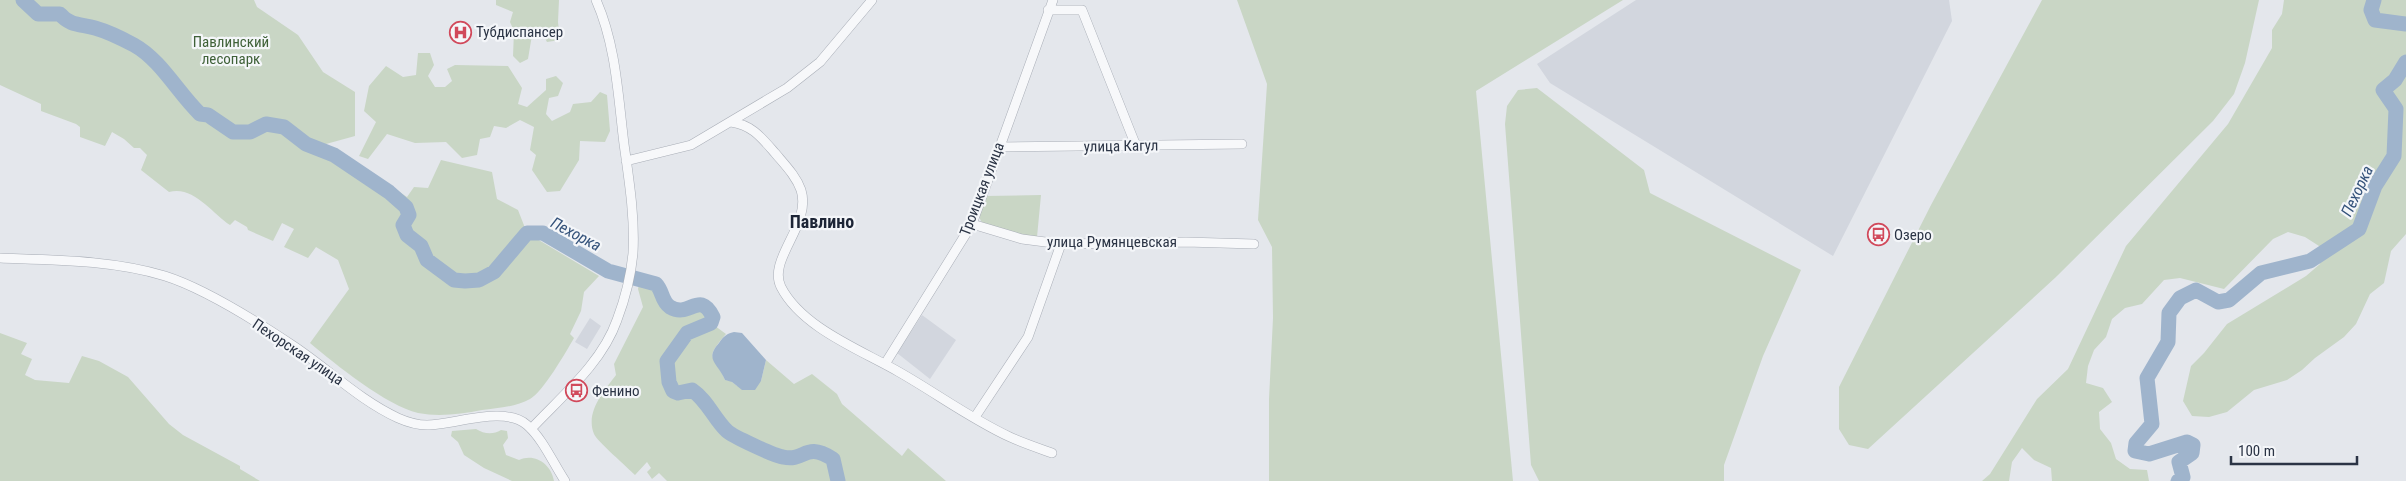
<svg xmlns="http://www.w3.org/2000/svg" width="2406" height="481" font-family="'Roboto Condensed',sans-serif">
<rect width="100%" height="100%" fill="#e4e7ec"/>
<path fill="#d2d6de" d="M1636,0H1949L1952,21L1833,256L1550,83L1537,64Z
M922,315L956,340L930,379L897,353Z
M590,318L601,326L587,349L575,342Z"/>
<path fill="#c9d6c5" d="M0,0H254L257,7L298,35L323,72L355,92V136L326,144L407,197L414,187L428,188L441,160L492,172L497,199L518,210L527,233L599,276L584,292L581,311L570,334L574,338C566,352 543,392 530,399C516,407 497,408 482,410C461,414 439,417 418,413C387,406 335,364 310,343L349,289L338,260L316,247L308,258L284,247L294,229L282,223L273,241L248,230L247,227L235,220L230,225C212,213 193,185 169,192L141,170L147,155L140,148H134L124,139L112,132L105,146L80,137V127L76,124L41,111V104L0,85Z
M496,0H559L558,22L560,40L547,42L541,31L532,35L528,59L520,63L513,56L514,31L510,22L513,12L496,5Z
M1237,0H1623L1476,91L1513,481H1269V399L1273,318L1272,247L1258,220L1267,84Z
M2042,0H2259L2245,63L2234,94L2213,121L2056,277L1868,449L1849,445L1839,429V387L1931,205Z
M2284,0H2406V234L2391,251L2384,283L2370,294L2356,324L2344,337L2315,358L2302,370L2287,380L2254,390L2227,412L2209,417L2192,416L2183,401L2191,366L2204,353L2227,324L2306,276L2320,264L2319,246L2305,237L2288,232L2273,239L2224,289L2180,278L2164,280L2142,304L2125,308L2112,319L2106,337L2094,350L2088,366L2086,383L2103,388L2112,402L2099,412L2100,429L2111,443L2116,459L2130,469L2147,470L2149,481H2052L2051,468L2034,460L2022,448L2012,462L2009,481H1982L1990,474L2037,399L2068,369L2126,246L2228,124L2272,48V30L2282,14Z
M418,53H430L434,65L428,76L435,87H445L452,81L447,69L455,65L508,66L522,88L518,104L527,107L546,90V79L556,76L563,83L558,96L549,98L546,114L552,121L570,112L573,104L591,102L600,92L607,95L610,131L605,142L580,141L579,160L560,191L547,192L532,170L536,155L530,150L534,127L520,120L506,128L494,126L490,137L480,139L477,155L462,158L446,142L415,143L387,134L368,159L359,156L376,122L364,111L369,86L386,66L403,77L416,75Z
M1537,88L1644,170L1650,193L1801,270L1763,356L1724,465V481H1539L1531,465L1505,124L1507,106L1518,90Z
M1041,195L1037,237L1022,235L984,225C975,216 981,206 985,196Z
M639,284L653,289L657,300L676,314L689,312L697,308L704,311L711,323L726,334C703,361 714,353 725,380L731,381L737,386L761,381L766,360L794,384L812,374L837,394L842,404L902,456L908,448L946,481H667L659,473L652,479L647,472L651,468L647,462L635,475C628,468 596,440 594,434C585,412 604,391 616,375L614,364L643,307L638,289Z
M0,333L27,343L21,354L32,359L25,375L35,380L69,383L82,356L99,361L128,377L169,424L183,435L240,466V469L260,481H0Z
M476,429C484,434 493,435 501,430L507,431L508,438L503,445L506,455L519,460C535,453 551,464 554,481H512L484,468L464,455L458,442L451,436L452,431Z"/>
<path fill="#9fb4cc" d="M734,332L742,333L766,360L761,381L755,390H742L732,382L725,380C718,363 704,360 719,343C724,336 726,334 734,332Z"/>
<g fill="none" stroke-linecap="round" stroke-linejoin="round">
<path stroke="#9fb4cc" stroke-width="15" d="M23,0L38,14H60C70,26 81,24 95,28C109,32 121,38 134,45C161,60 178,93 200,114L208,115L233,132H250L266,124L284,127L306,144L334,155L389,192L406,207L409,215L403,225L407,235L421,246L427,260L454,280L465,281L479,280L494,272L527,233H543L608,271L656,284C663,291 661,301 670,307C690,319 699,289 713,317L711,323L687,333L667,361L669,382L673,391L678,393L692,390C708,401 714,419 727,431C732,436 775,456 783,457C806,462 804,441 833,459L838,481
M2374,0L2371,10L2375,20L2406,24
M2178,481L2183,477L2179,462L2192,453L2193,445L2187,442L2149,454L2135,451L2136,443L2152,424L2147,378L2168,342L2169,313L2180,298L2196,290L2218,302L2229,300L2261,273L2310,261L2359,229L2375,186L2394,156L2396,109L2383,90L2395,80L2406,62"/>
<defs>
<path id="street" d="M1048,10H1082L1136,146
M731,122C752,125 761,137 775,153C785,165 796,176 801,190C812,225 767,259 781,287C802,328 861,350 899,372C936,393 971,419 1010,437C1023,443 1038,448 1052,453
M999,147L1242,144
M626,161L691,145L787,88L820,62L872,0
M972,224L1022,239L1061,244L1186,242L1254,244
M0,258C54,260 113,260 165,276C203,288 259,323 292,345C327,368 359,400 398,418C407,422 416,425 427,425C454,425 505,405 527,425C543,439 553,463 565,481
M885,364L972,224L1053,0
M975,417L1028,337L1061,244
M531,429C562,396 602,363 617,320C625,299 631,275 633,253C635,217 629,180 624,144C618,95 616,45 596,0"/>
</defs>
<use href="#street" stroke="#a9aeb7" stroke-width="10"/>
<use href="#street" stroke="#f7f8fa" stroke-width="9"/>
</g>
<defs>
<symbol id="hospital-ring" viewBox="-11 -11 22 22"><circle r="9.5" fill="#f4f6f9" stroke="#d1495b" stroke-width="1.5"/><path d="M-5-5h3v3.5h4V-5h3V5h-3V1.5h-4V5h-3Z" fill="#d1495b"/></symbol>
<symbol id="bus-ring" viewBox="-11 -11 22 22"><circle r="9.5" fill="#f4f6f9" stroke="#d1495b" stroke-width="1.5"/><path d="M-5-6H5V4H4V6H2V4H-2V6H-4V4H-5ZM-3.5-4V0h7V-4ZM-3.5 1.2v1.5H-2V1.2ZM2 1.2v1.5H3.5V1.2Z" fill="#d1495b"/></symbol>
</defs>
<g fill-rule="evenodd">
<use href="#hospital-ring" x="448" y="20" width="25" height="25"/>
<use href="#bus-ring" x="1866" y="222" width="25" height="25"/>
<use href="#bus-ring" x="564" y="378" width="25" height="25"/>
</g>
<g text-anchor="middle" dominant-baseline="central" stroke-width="4.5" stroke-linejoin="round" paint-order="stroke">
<g font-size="15" fill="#2b3445" stroke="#f4f6f9" text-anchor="start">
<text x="476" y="32">Тубдиспансер</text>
<text x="1894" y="235">Озеро</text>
<text x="592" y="391">Фенино</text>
</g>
<g font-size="15" fill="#3f6138" stroke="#f4f6f9">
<text x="231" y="42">Павлинский<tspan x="231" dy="17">лесопарк</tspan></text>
</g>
<g font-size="15" fill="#2b3445" stroke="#f4f6f9">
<text transform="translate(1121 146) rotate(-1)">улица Кагул</text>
<text transform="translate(982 189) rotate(-69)">Троицкая улица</text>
<text x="1112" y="242">улица Румянцевская</text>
<text transform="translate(298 352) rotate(34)">Пехорская улица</text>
</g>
<g font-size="16" font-style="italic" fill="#34527a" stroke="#f4f6f9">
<text transform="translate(2357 191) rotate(-65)">Пехорка</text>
<text transform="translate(576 234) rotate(28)">Пехорка</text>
</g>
<g font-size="18" font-weight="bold" fill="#1d2536" stroke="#f4f6f9">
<text x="822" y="221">Павлино</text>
</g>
</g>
<path d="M2231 456v8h126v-8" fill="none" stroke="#2b3445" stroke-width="2.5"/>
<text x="2238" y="456" font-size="15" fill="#2b3445" stroke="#f4f6f9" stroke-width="4" paint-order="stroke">100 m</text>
</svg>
